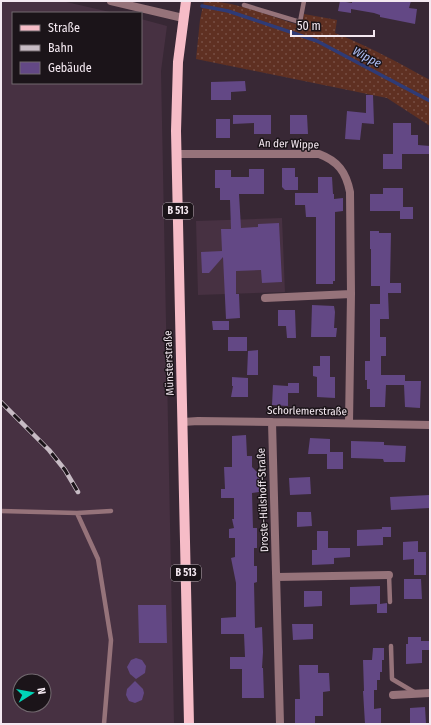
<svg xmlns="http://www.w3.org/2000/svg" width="431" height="725" font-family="'Fira Sans Condensed',sans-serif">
<defs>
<pattern id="grass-dots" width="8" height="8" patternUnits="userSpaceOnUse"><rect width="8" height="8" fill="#5f3022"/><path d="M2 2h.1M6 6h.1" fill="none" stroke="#774e43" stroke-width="1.8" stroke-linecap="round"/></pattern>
</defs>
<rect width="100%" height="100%" fill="#382835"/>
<path fill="#473142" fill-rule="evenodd" d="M1,1H62L114,13H13V83H141V19L167,26L161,71L174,724H1ZM20,681H44V705H20Z
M282,218L285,292L198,295L196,221Z"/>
<path fill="url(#grass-dots)" d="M204,1C236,1 272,17 302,26L304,14L337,20L335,33C368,46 399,63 430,80V126L387,98L196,59L200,20Z"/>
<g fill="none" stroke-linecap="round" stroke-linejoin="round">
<path stroke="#2f3b76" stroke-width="3.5" d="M202,6L228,11L317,41L430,101"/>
</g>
<path fill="#634885" d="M340,1L352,3V1H411L409,8L417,9L415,24L380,17V15L374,13L351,9V13L338,11Z
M245,81L246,91L231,92V100H211V82Z
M366,95H373L374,124L362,123L360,140L345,139L347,111L366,113Z
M233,115H271V134H254V123L233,124Z
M290,115H307L308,134H290Z
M216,119H230V138H216Z
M393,123H411V135H418V145L430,146V154H402V169H383V154H393Z
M282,168H295V177H298V190H285L282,187Z
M249,169H264V194H239L241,228L258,227V224L279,223L282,282L262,283L261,270L236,271V294H239L240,318L226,319L223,257L209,273H202L201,252L222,251L221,229H231L230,200H220V188H215V170H231V177H249Z
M318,177H332L333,194H334V199L343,198V211L335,212V281H333V284H316V217H306L305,205H295V193H318Z
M383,188H403V207H413V219H400V211H370V194H383Z
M370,231H379V233H391L390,283H401V293H388L389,319H380V337H386V356H381V375H405V381H421L420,408L405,407L404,385H386L385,407H370V389H367V380H365V361H370V304H380V286H371V249H370Z
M312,305L334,306L335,312L334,328H337L336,337H311Z
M278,310H295L296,338H287L286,326H278Z
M212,321H229V330H213Z
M228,337H247V351H228Z
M258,350V375H247L248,351Z
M320,356H330V377H335V398L317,397V377L313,376V366H320Z
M232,377L248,378V397H231L233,386H232Z
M288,383H299V393H288V406L272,405L273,385L288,386Z
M246,435L247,456H252V467L259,474V492L252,493L253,528H257V548H254V566H257V582L254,583L255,628L262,627L263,652L262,668H263L264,698H242V669H230V657H245L244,634H221V618L236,617V583L231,558L235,557V538H229V529L234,528L232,519H234V498H221V489H225L224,467H232V436Z
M310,438L330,439V452H343V469H327V454H308Z
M351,441L384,442V445L406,446L405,462H384L383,459L351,458Z
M310,477L311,494L290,495L289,478Z
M430,495V508L391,510L390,497Z
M297,512H311L312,526L297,527Z
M382,527H391V537H383V531V545L357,546V530L382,529Z
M317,531H328V548H350V557L334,558V564L312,565V550H317Z
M418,541V552H426V575H414V559L403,560V542Z
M404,579H421L422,599H404Z
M380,586V604L387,603V613H377V604L350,605V587Z
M304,591H322V606L304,607Z
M138,605H166L167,643H139Z
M292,624H313V639L293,640Z
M408,637H421V641H430V650H422V663L406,664V644H408Z
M373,648H384V660H382V672H380V680H377V690H374V709L381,708V724H365L363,691H364L363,660H372Z
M136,658L142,660L146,666L145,673L136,679L130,674L127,667L131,660Z
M299,665H318V673H329L330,691L323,692V716H315V723H295V699H300Z
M135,681L143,689L144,693L142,700L135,703L129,701L126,695L127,689Z
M425,707L426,724H410V708Z"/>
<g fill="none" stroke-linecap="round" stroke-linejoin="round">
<path stroke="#96737a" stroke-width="4.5" d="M244,5L300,22L304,1
M1,511L77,513L111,511
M77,513L98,559L111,640L104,724
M389,575L390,602
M391,646L392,679L414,692"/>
<path stroke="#96737a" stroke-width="8" d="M111,1L183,18
M177,154H319C338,161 346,172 350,192L351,294L349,423
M265,298L351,294
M183,422L198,421L272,422L430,425
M272,422L280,724
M277,577L389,575
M393,695L430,693"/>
<path stroke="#f6bcc7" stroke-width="10" d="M186,1L178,62L176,131L189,724"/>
<defs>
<path id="rail" d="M1,402L49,450L65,470L78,492"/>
</defs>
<use href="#rail" stroke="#c7bbc4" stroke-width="4.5"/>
<use href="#rail" stroke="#1b1419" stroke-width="3" stroke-dasharray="9" stroke-linecap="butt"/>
</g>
<g text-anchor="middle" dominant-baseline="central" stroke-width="3" stroke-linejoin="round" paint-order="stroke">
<g fill="#1b1419" stroke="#b3a9b0" stroke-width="1">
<rect x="163" y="203" width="30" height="16" rx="3"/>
<rect x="171" y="565" width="30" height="16" rx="3"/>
</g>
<g font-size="10" font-weight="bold" fill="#f4e9f1">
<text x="178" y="211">B 513</text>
<text x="186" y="573">B 513</text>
</g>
<g font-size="11" fill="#f4e9f1" stroke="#1b1419">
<text transform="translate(289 144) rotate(2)">An der Wippe</text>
<text transform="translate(169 363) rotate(-92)">Münsterstraße</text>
<text transform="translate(307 411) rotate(1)">Schorlemerstraße</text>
<text transform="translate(263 500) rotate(-92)">Droste-Hülshoff-Straße</text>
</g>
<g font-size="12" font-style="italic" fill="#aebef4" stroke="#1b1419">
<text transform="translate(367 57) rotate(28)">Wippe</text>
</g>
</g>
<rect width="431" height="725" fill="none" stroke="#f4e9f1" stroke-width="4"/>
<rect x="12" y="12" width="130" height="72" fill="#1b1419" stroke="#72696f"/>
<rect x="20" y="25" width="20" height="6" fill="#f6bcc7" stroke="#72696f"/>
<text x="48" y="32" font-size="12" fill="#f4e9f1">Straße</text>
<rect x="20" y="45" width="20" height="6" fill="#c7bbc4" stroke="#72696f"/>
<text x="48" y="52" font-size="12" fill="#f4e9f1">Bahn</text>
<rect x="20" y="62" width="20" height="12" fill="#634885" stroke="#72696f"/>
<text x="48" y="72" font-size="12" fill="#f4e9f1">Gebäude</text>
<g transform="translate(32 693) rotate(79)"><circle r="19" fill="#1b1419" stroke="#72696f"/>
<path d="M0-3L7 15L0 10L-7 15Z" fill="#00d5b7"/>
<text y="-6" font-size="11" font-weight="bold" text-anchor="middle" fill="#f4e9f1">N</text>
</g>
<path d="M291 30v6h83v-6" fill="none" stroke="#f4e9f1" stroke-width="2"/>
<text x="297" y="30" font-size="12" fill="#f4e9f1" stroke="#1b1419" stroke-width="3" paint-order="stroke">50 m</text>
</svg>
